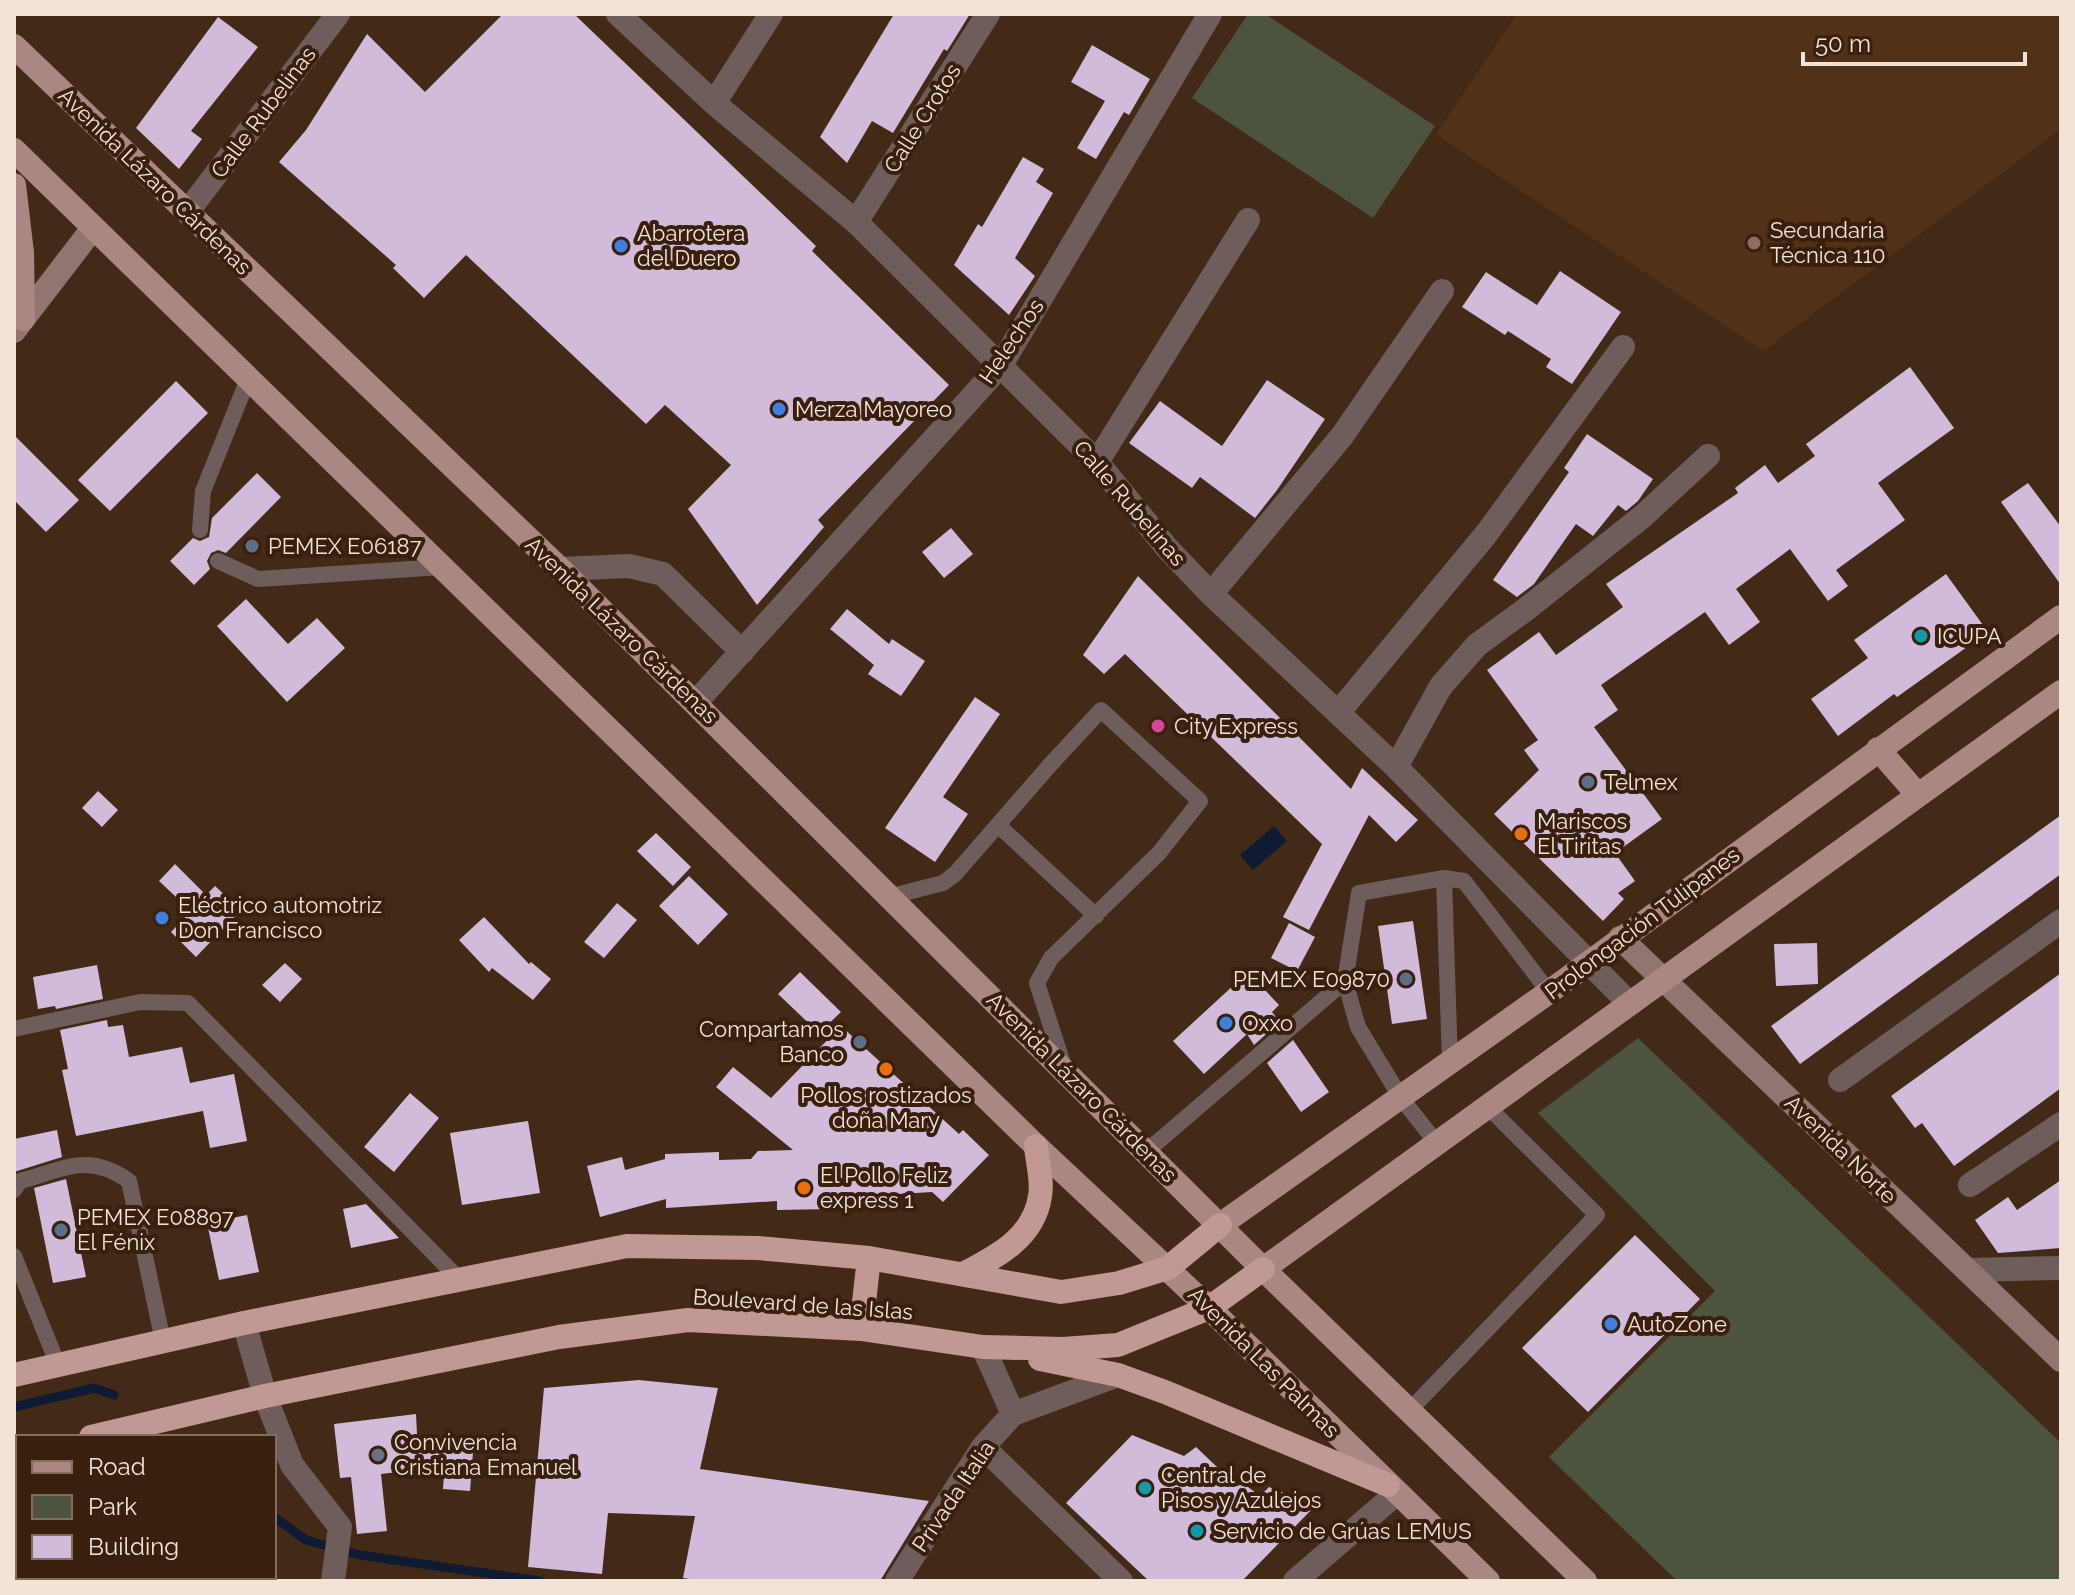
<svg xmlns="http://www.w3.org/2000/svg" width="2075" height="1595" font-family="Raleway,sans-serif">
<rect width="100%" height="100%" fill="#432a16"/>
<path fill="#513219" d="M1517,14H2061V129L1763,351L1436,134Z"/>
<path fill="#4c533f" d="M1248,14H1265L1435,126L1373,218L1192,98Z
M1638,1038L2061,1443V1581H1677L1549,1457L1715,1291L1538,1113Z"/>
<path fill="#0f1b33" d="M1274,826L1287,841L1253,870L1240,855Z"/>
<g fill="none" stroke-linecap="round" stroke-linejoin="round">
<path stroke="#0f1b33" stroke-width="9" d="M14,1407L94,1388L114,1395
M274,1517L306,1540L360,1555L540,1581"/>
</g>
<path fill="#d1bada" d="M503,14H574L816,246L812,251L949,385L818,520L824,527L757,605L688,509L731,465L665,405L646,424L466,255L424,298L393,268L396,265L279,162L306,130L367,34L425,92Z
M894,14H970L947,51L944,49L893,133L872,121L847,163L820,137Z
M218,17L258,47L191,131L202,139L179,169L136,128Z
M1092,45L1150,79L1129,115L1124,112L1096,159L1077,148L1105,101L1071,82Z
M1023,157L1044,169L1036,182L1053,193L1015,258L1035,276L1009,315L954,265L978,224L982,227Z
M1560,271L1621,312L1572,384L1546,367L1551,359L1508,331L1505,335L1462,307L1486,272L1537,305Z
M1910,367L1954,428L1878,483L1905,520L1836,570L1848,586L1828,601L1790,549L1736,589L1760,622L1729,645L1705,612L1601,685L1618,710L1594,727L1662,819L1615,853L1635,881L1618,893L1624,899L1603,921L1494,814L1539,770L1524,750L1538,740L1487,670L1539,632L1556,655L1623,607L1606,584L1738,493L1735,488L1765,465L1778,483L1815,456L1806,444Z
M1267,380L1325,419L1277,490L1255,518L1200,477L1192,488L1129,443L1160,401L1222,446Z
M176,381L208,413L110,511L78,480Z
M1587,434L1653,479L1638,501L1626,511L1618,505L1593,536L1576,524L1534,584L1517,597L1493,580L1569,472L1564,468Z
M14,435L79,500L46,532L14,500Z
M257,473L281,497L226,553L218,550L211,553L207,561L210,569L194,585L170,561L193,538L200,541L209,537L212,518Z
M2028,483L2061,527V585L2001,502Z
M951,528L973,554L944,578L922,552Z
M1946,574L1988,632L1897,697L1894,694L1838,736L1811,699L1868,658L1854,640Z
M1138,576L1351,789L1362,768L1418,820L1396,842L1369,815L1309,930L1283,917L1322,844L1125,654L1104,674L1083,655Z
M246,599L288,644L317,618L345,648L287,702L217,626Z
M847,609L889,644L892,639L925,661L901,696L868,674L874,665L830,629Z
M975,697L1000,714L943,797L968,814L935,862L885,828Z
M98,791L118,810L102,827L82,808Z
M2061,815V874L1800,1064L1771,1026Z
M656,833L691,867L673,886L637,851Z
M175,864L206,895L215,886L241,910L196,957L171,932L191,911L159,881Z
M689,876L728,914L698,945L659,906Z
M617,903L637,920L604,958L584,942Z
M484,917L529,964L531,962L551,979L533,1000L492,968L489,972L459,940Z
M1413,921L1427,1019L1392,1024L1378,926Z
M1289,923L1315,937L1297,971L1271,958Z
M1817,943L1818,984L1776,986L1774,944Z
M285,963L302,979L280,1002L262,985Z
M97,965L103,999L56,1009L55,1006L38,1009L33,977Z
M800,972L841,1012L819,1033L778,994Z
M1248,972L1279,1005L1272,1012L1280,1022L1254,1045L1247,1034L1204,1074L1173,1041Z
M2061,973V1088L1954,1166L1922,1123L1915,1128L1891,1096Z
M107,1020L108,1027L123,1025L129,1057L182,1047L190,1083L234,1074L247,1141L210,1148L203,1111L76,1136L62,1070L68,1069L60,1030Z
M841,1026L959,1134L963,1130L989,1155L943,1202L932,1192L832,1198V1209L777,1210V1201L666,1208V1199L600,1217L587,1166L622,1157L625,1170L665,1159V1154L719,1152V1160L751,1159L758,1151L793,1150L716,1087L733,1067L771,1098Z
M1293,1040L1329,1092L1301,1112L1267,1063Z
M410,1093L439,1118L394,1172L364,1147Z
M528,1121L540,1193L462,1205L450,1133Z
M57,1130L62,1157L14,1172V1139Z
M66,1179L86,1277L53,1283L34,1188Z
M2061,1180V1248L1998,1253L1975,1220L2008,1197L2017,1210Z
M366,1204L399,1238L351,1248L343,1209Z
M247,1215L259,1272L219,1280L207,1223Z
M1635,1235L1700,1299L1588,1412L1522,1348Z
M639,1380L718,1388L700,1469L929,1501L880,1581H703L683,1578L695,1516L608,1513L602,1574L528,1567L544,1388Z
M416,1414L417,1435L474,1439L470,1491L443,1489L444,1474L406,1471L381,1474L387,1531L357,1534L351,1477L340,1478L334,1424Z
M1132,1435L1184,1456L1196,1447L1237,1486L1244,1484L1260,1496L1269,1487L1315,1506L1242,1581H1149L1066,1503Z"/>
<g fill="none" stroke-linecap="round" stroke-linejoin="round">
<path stroke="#6e5d5b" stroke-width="16" d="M200,530L203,491L248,379
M218,561L258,579L442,567
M998,825L1096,916
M1444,878L1450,1063
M888,897L943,883L955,874L1050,765L1101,710L1200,801L1159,853L1051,958L1037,983L1064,1067
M14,1029L140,1002L188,1003L459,1279
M1436,1142L1401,1098L1358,1027L1345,981L1359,893L1444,878L1464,881L1549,992
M1147,1151L1345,981
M14,1190L20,1181C65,1169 88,1152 129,1181L163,1341
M14,1256L58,1365
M1409,1411L1597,1215L1487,1106"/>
<path stroke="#6e5d5b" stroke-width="24" d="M618,14L714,103L856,222L1097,462L1167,548L1211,594L1396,767L1630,1004
M714,103L771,14
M188,211L338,14
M856,222L988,14
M1097,462L1248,220
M560,569L629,566L663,574L742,652
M1211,594L1342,436L1442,291
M696,702L1001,365L1210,14
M1338,713L1487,533L1623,347
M1396,767L1441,686L1477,645L1525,610L1643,516L1708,456
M1840,1080L2061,921
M1970,1185L2061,1124
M1967,1270L2061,1268
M244,1323L265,1396L292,1465L340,1527L333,1581
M983,1347L1013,1414
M983,1447L1121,1581
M897,1581L983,1447L1013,1414L1118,1375
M1295,1581L1397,1493"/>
<path stroke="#907572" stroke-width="24" d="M14,331L93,228
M1620,938L2061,1360"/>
<path stroke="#aa8783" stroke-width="24" d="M14,46L560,569L1263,1269L1585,1581
M14,150L1036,1146L1209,1308L1488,1581
M14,185L22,253L23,319
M1878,749L1918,795
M1220,1225L1549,992L2061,617
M1263,1269L2061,692"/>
<path stroke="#c19893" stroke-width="24" d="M963,1274C996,1257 1034,1238 1040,1196C1043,1181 1037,1161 1036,1146
M861,1329L869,1258
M1040,1359L1118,1375L1165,1392L1388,1485
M14,1375L244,1323L627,1246L758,1248L869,1258L1061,1292L1119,1283L1168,1268L1220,1225
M91,1437L265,1396L559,1337L688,1320L861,1329L983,1347L1063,1349L1118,1345L1209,1308L1263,1269
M14,1455L18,1454"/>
</g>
<circle fill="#8d6e63" stroke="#38200c" stroke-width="3" cx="1754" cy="243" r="8"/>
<g fill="#3f7fe0" stroke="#38200c" stroke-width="3">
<circle cx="621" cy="246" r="8"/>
<circle cx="779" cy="409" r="8"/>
<circle cx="162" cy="918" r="8"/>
<circle cx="1226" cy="1023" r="8"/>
<circle cx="1611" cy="1324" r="8"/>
</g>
<g fill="#5c6f8a" stroke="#38200c" stroke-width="3">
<circle cx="252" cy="546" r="8"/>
<circle cx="1588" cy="782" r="8"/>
<circle cx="1406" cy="979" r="8"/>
<circle cx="860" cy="1042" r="8"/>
<circle cx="61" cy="1230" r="8"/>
</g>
<g fill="#0f9aa8" stroke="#38200c" stroke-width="3">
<circle cx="1921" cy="636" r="8"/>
<circle cx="1145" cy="1488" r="8"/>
<circle cx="1197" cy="1531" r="8"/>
</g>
<circle fill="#d1479c" stroke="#38200c" stroke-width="3" cx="1158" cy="726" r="8"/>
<g fill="#e8710a" stroke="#38200c" stroke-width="3">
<circle cx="1521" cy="834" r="8"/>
<circle cx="886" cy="1069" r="8"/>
<circle cx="804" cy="1188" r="8"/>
</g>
<circle fill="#6b7280" stroke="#38200c" stroke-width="3" cx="378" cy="1455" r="8"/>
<g text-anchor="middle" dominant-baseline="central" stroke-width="8" stroke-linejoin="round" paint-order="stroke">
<g font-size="22" fill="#f3e2d6" stroke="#38200c">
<text transform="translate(263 112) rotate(-53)">Calle Rubelinas</text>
<text transform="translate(922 118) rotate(-58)">Calle Crotos</text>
<text transform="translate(155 181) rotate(44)">Avenida Lázaro Cárdenas</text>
<text transform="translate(1011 341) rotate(-56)">Helechos</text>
<text transform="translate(1130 503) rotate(49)">Calle Rubelinas</text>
<text transform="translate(622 630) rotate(44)">Avenida Lázaro Cárdenas</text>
<text transform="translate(1642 923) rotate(-37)">Prolongación Tulipanes</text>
<text transform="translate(1082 1087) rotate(45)">Avenida Lázaro Cárdenas</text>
<text transform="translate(1841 1149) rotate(44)">Avenida Norte</text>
<text transform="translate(803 1304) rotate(4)">Boulevard de las Islas</text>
<text transform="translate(1264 1362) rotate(45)">Avenida Las Palmas</text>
<text transform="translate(953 1496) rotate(-56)">Privada Italia</text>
</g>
<g font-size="22" fill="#f3e2d6" stroke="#38200c" text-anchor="start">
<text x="1770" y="230">Secundaria<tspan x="1770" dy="25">Técnica 110</tspan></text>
<text x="637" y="233">Abarrotera<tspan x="637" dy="25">del Duero</tspan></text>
<text x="795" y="409">Merza Mayoreo</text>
<text x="268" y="546">PEMEX E06187</text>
<text x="1937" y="636">ICUPA</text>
<text x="1174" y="726">City Express</text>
<text x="1604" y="782">Telmex</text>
<text x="1537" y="821">Mariscos<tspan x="1537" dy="25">El Tiritas</tspan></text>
<text x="178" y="905">Eléctrico automotriz<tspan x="178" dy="25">Don Francisco</tspan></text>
<text x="1390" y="979" text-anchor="end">PEMEX E09870</text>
<text x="1242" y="1023">Oxxo</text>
<text x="844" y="1029" text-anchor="end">Compartamos<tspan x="844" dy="25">Banco</tspan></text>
<text x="886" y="1095" text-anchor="middle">Pollos rostizados<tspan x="886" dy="25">doña Mary</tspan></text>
<text x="820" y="1175">El Pollo Feliz<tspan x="820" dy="25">express 1</tspan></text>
<text x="77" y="1217">PEMEX E08897<tspan x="77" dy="25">El Fénix</tspan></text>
<text x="1627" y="1324">AutoZone</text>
<text x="394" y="1442">Convivencia<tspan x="394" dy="25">Cristiana Emanuel</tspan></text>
<text x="1161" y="1475">Central de<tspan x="1161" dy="25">Pisos y Azulejos</tspan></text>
<text x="1213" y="1531">Servicio de Grúas LEMUS</text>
</g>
</g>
<rect width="2075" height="1595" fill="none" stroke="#f3e2d6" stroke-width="32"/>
<rect x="16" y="1435" width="260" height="144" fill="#38200c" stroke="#836e5d" stroke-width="2"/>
<rect x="32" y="1461" width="40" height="12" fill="#aa8783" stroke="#836e5d" stroke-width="2"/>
<text x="88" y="1475" font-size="24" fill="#f3e2d6">Road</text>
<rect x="32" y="1495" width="40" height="24" fill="#4c533f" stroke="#836e5d" stroke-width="2"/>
<text x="88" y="1515" font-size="24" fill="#f3e2d6">Park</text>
<rect x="32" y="1535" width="40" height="24" fill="#d1bada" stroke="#836e5d" stroke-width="2"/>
<text x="88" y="1555" font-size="24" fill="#f3e2d6">Building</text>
<path d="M1803 52v12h222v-12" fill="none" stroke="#f3e2d6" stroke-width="4"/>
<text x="1815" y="52" font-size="24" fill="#f3e2d6" stroke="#38200c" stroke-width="6" paint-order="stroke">50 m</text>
</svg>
